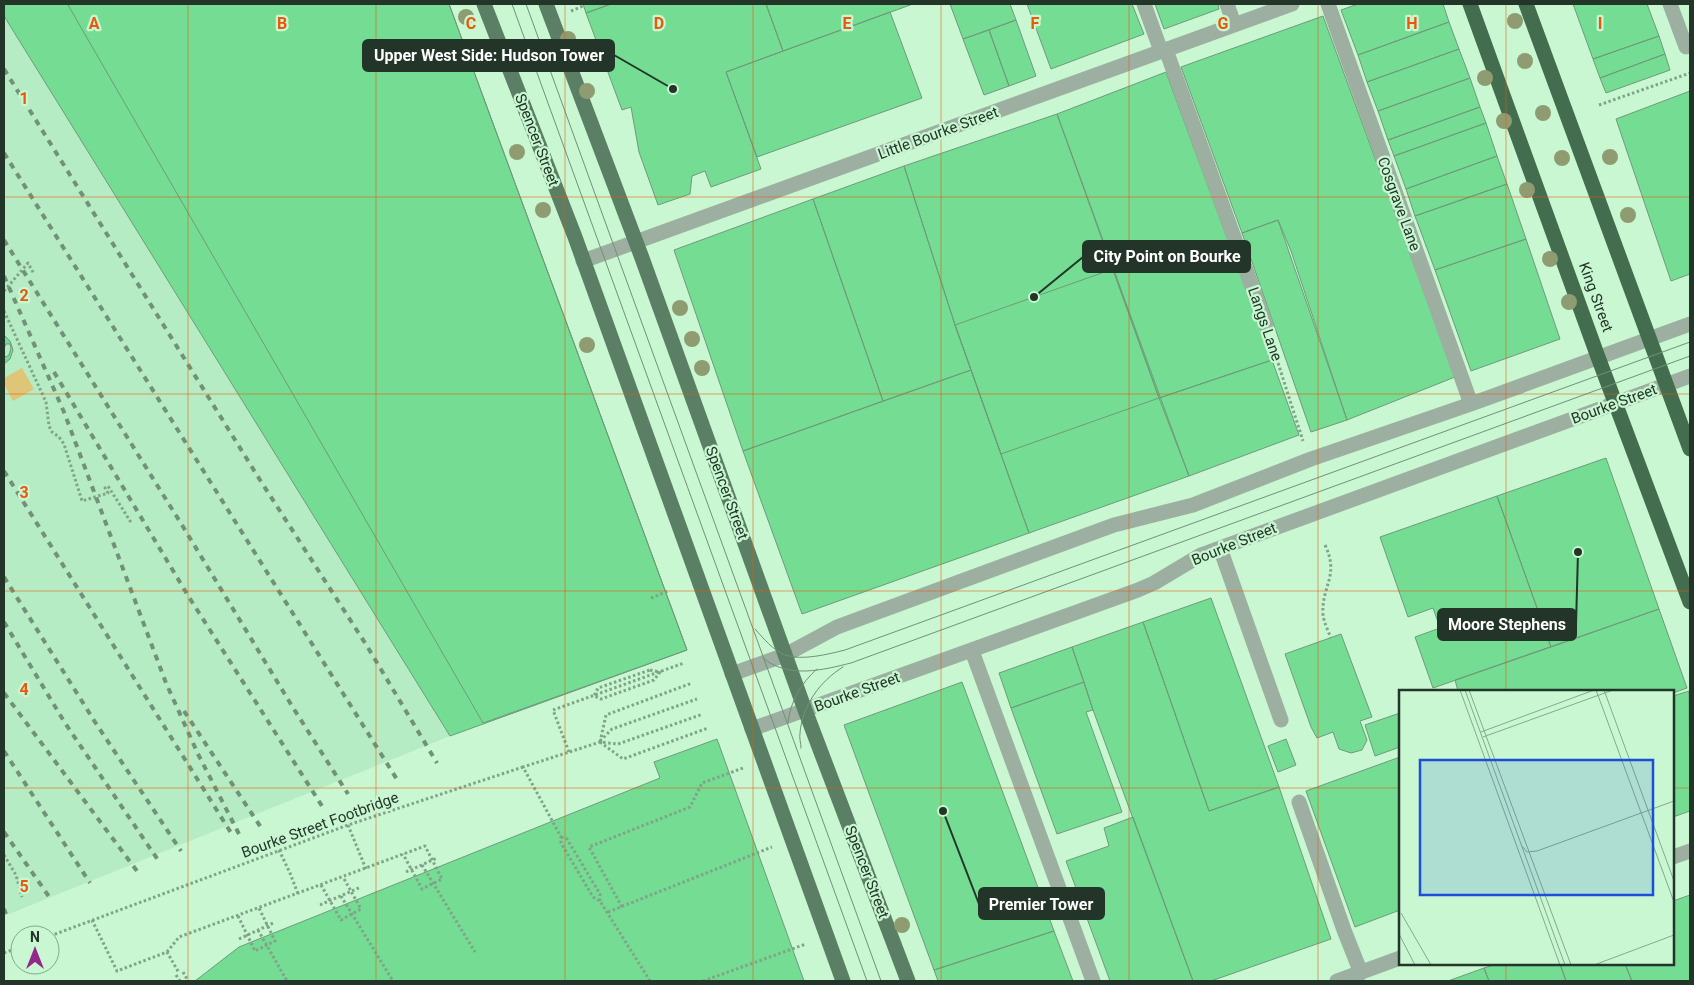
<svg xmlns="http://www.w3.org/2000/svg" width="1694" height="985" font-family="Roboto,sans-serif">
<rect width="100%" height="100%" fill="#c8f7d2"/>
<path fill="#b6ecc3" d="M4,16L450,736L4,916Z"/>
<path fill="#dfc577" d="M22,368L34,389L13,401L4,384V378Z"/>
<path fill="#74dc93" stroke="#6f9b7a" d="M4,4H449L687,650L450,736L4,16Z
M70,4H449L687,650L483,723L68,5Z
M583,4H611L586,13Z
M611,4H766L783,51L726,72L761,169L711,187L705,171L692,176L690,194L658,205L639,152L631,107L622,110L586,13Z
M766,4H913L783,51Z
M950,4H1010L1016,20L963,39Z
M1027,4H1132L1144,34L1051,69Z
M1155,4H1218L1219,9L1164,29Z
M1358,4H1443L1449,22L1358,55L1341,10Z
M1573,4H1647L1659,36L1593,59Z
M890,12L922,98L757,157L726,72Z
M1323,16L1455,377L1347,420L1291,251L1278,220L1242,233L1181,67Z
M1016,20L1036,76L1009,86L989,30Z
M1449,22L1459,49L1367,82L1358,55Z
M989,30L1009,86L984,95L963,39Z
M1659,36L1665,54L1600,78L1593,59Z
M1459,49L1470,78L1378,111L1367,82Z
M1665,54L1670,70L1606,93L1600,78Z
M1166,72L1272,360L1159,398L1057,114Z
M1470,78L1480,107L1388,140L1378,111Z
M1690,91V274L1671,281L1616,119Z
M1480,107L1486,123L1394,156L1388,140Z
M1057,114L1189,476L1029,533L955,325L904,166Z
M1486,123L1497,156L1406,189L1394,156Z
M1497,156L1507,184L1415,216L1406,189Z
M904,166L955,325L971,370L883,401L813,199Z
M1507,184L1526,239L1435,270L1415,216Z
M813,199L883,401L743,451L674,250Z
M1278,220L1347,420L1311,432L1242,233Z
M1526,239L1560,339L1471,371L1435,270Z
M1113,269L1159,398L1001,454L955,325Z
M4,335L10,341L13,350L10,359L4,364V355L6,357L9,355L11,348L10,344H6L4,348Z
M1272,360L1299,435L1189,476L1159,398Z
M971,370L1029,533L802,614L743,451Z
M1606,458L1659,609L1551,647L1497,496Z
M1497,496L1551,647L1433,688L1415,637L1440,628L1433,608L1408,617L1380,537Z
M1211,598L1279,787L1209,811L1143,622Z
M1659,609L1687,688L1673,693V691H1458L1455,680Z
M1143,622L1209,811L1279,787L1331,939L1211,981H1193L1093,710L1072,647Z
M1341,634L1372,717L1360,721L1367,740L1362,750L1351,753L1339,749L1333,732L1317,738L1311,727L1285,654Z
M1072,647L1084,682L1011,708L999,673Z
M962,682L1054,931L934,970L844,725Z
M1084,682L1093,710L1086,712L1122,812L1057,834L1011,708Z
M1689,691L1690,811L1673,817V696Z
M1400,713V747L1375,756L1365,725Z
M717,739L804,981H195L239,947L660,778L654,762Z
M1286,739L1296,765L1278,772L1268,746Z
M1400,757V910L1355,927L1306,791Z
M1133,817L1193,981H1110L1066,861L1109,846L1104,828Z
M1690,895V981H1632L1625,964H1673V901Z
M1054,931L1073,981H938L934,970Z
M1497,964H1560L1566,981H1489L1484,968Z
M1560,964H1625L1632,981H1566Z
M1484,968L1489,981H1448Z"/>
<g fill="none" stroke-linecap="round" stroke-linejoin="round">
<path stroke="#81a389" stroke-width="3" stroke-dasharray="2.5 2.5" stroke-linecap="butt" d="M571,11L583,6
M1599,105L1690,73
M4,291L28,263L34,274
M4,311L46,402L49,426L52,432L59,437L64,444L82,501L108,493L105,488L108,486L132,524
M1272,344L1303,441
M1325,545C1340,576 1321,586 1323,615C1324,622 1328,631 1331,638
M651,598L668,591
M650,670L660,672L654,680L601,699L594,696L598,688Z
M600,741L612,729L697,699
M600,742L623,759L708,728
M600,742L606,715L692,683
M569,752L553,710L684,663
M348,825L366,869
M561,837L567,839L600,894V901
M279,850L290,873L298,894
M4,855L16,875L22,897
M422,865L475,952
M406,872L437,858
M321,885L341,920L361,909L343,877
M341,896L393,981
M320,905L361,887
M622,907L589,847L690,807L702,783L743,768
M608,912L772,847
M238,916L255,951L275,941L259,908
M92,920L117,971L167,952L179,973
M258,930L287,981
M239,939L273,923
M167,952L179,937L425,846L442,879L422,889L403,854
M183,972L188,981
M176,975L180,981
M650,981L600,901L593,897L561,843V837L523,767L600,742L618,744L703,714
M703,981L806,944"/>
<path stroke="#9cafa0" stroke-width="15" d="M1144,4L1161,51
M1227,4L1234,24
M1328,4L1471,404
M1670,4L1686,47
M1166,50L1266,325
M583,261L1292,4
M1220,548L1281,720
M972,651L1093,981
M732,674L785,655L837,627L1114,525L1193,505L1311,459L1471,404L1690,324
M752,729L1138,590L1154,583L1201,555L1690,376
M1299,802L1344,930L1361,973
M1673,857L1690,851
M1337,981L1400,958"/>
<path stroke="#5b7f64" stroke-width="15" d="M484,4L575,237L843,981
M546,4L642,258L805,710L908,981"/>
<path stroke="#436d4e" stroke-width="15" d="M1470,4L1598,357L1690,602
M1526,4L1690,449"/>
<path stroke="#719179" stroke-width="1" d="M512,4L867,981
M526,4L881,981
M755,629C763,638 774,651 785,655C802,661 829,654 845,650L1690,342
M763,658C788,679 823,670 851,663L1690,356
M788,723C790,702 801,683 817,669
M801,748C801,743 799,738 800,733C802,706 820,681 843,667"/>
<path stroke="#719179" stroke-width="4" stroke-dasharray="6 6" stroke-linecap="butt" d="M4,69L260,480L367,646L437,763
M4,153L398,781
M4,240L182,525L292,706L348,794
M4,276L64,412L166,683L198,754L240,836
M54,372L187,594L322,806
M4,471L233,836
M4,577L95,722L181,851
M4,622L65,723L158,860
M4,693L137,871
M184,711L262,829
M4,751L90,883
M4,832L50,898
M4,909L6,914"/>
<path stroke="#81a389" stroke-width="3" stroke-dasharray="2.5 2.5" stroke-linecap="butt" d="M50,936L348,825L523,767
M4,953L20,947"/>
</g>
<g fill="#8f9c71">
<circle cx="466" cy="17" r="8"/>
<circle cx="1515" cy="21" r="8"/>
<circle cx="568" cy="39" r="8"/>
<circle cx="1525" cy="61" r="8"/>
<circle cx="1485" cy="78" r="8"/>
<circle cx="587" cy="91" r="8"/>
<circle cx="1543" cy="113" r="8"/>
<circle cx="1504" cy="121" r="8"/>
<circle cx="517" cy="152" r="8"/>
<circle cx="1610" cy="157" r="8"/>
<circle cx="1562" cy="158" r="8"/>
<circle cx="1527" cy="190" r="8"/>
<circle cx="543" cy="210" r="8"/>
<circle cx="1628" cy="215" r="8"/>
<circle cx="1550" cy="259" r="8"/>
<circle cx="1569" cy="302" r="8"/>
<circle cx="680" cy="308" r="8"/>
<circle cx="692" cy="339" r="8"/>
<circle cx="587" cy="345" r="8"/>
<circle cx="702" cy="368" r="8"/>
<circle cx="902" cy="925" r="8"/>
</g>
<path fill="none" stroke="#e8590c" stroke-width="1" stroke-opacity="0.55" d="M188,4V981M376,4V981M565,4V981M753,4V981M941,4V981M1129,4V981M1318,4V981M1506,4V691M4,197H1690M4,394H1690M4,591H1690M4,788H1400M1673,788H1690M1506,964V981"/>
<g text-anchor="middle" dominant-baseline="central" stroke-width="4.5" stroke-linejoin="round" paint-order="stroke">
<g font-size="15" fill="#233528" stroke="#c8f7d2">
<text transform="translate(938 133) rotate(-20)">Little Bourke Street</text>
<text transform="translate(537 140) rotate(69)">Spencer Street</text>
<text transform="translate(1399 204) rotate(70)">Cosgrave Lane</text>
<text transform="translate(1596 297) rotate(70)">King Street</text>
<text transform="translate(1265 324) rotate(71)">Langs Lane</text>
<text transform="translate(1614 404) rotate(-20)">Bourke Street</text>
<text transform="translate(727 493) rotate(70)">Spencer Street</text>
<text transform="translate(1234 544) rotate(-22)">Bourke Street</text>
<text transform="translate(857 692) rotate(-20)">Bourke Street</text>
<text transform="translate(320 825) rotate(-20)">Bourke Street Footbridge</text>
<text transform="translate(867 872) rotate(69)">Spencer Street</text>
</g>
</g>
<g transform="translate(1399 690)">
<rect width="275" height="275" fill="#c8f7d2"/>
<path fill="none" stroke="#86a98e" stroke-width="1" d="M61,0L161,275M66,0L166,275M70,0L172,275M197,0L275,212M205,0L275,191M82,42L195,0M84,47L214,0M123,156L128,162L138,161L275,111M2,223L32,275M0,244L16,275M195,275L275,245"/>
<path fill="#1d4ed8" fill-opacity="0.15" stroke="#1d4ed8" stroke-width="2.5" d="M21,70H254V205H21Z"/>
<rect width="275" height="275" fill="none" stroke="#233528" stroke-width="2.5"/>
</g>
<g font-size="16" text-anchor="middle" font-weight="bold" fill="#e8590c" stroke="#c8f7d2" stroke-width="4.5" stroke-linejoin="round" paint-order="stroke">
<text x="94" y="29">A</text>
<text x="282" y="29">B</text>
<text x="471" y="29">C</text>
<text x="659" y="29">D</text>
<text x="847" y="29">E</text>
<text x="1035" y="29">F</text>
<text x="1223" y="29">G</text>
<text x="1412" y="29">H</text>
<text x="1600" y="29">I</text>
<text x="24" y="104">1</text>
<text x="24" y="301">2</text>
<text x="24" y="498">3</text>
<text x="24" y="695">4</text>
<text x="24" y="892">5</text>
</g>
<path fill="none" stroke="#233528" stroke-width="2" d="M673 89L614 55M1034 297L1083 257M1578 552L1576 625M943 811L979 904"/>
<g fill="#233528" stroke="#c8f7d2" stroke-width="2">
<circle cx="673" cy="89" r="5"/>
<circle cx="1034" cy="297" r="5"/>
<circle cx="1578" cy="552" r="5"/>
<circle cx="943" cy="811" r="5"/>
</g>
<g fill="#233528" stroke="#233528" stroke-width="2">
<rect x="363" y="40" width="251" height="31" rx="5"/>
<rect x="1083" y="241" width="167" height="31" rx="5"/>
<rect x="1438" y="609" width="138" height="31" rx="5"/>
<rect x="979" y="888" width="125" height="31" rx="5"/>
</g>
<g font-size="16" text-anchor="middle" font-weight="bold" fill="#fff">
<text x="489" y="61">Upper West Side: Hudson Tower</text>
<text x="1167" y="262">City Point on Bourke</text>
<text x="1507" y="630">Moore Stephens</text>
<text x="1041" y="910">Premier Tower</text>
</g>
<rect width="1694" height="985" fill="none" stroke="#233528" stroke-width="10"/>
<g transform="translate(35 950)"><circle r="24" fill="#c8f7d2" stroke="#86a98e"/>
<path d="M0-4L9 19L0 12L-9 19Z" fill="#93288a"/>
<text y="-8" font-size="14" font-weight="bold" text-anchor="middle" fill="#233528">N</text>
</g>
</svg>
